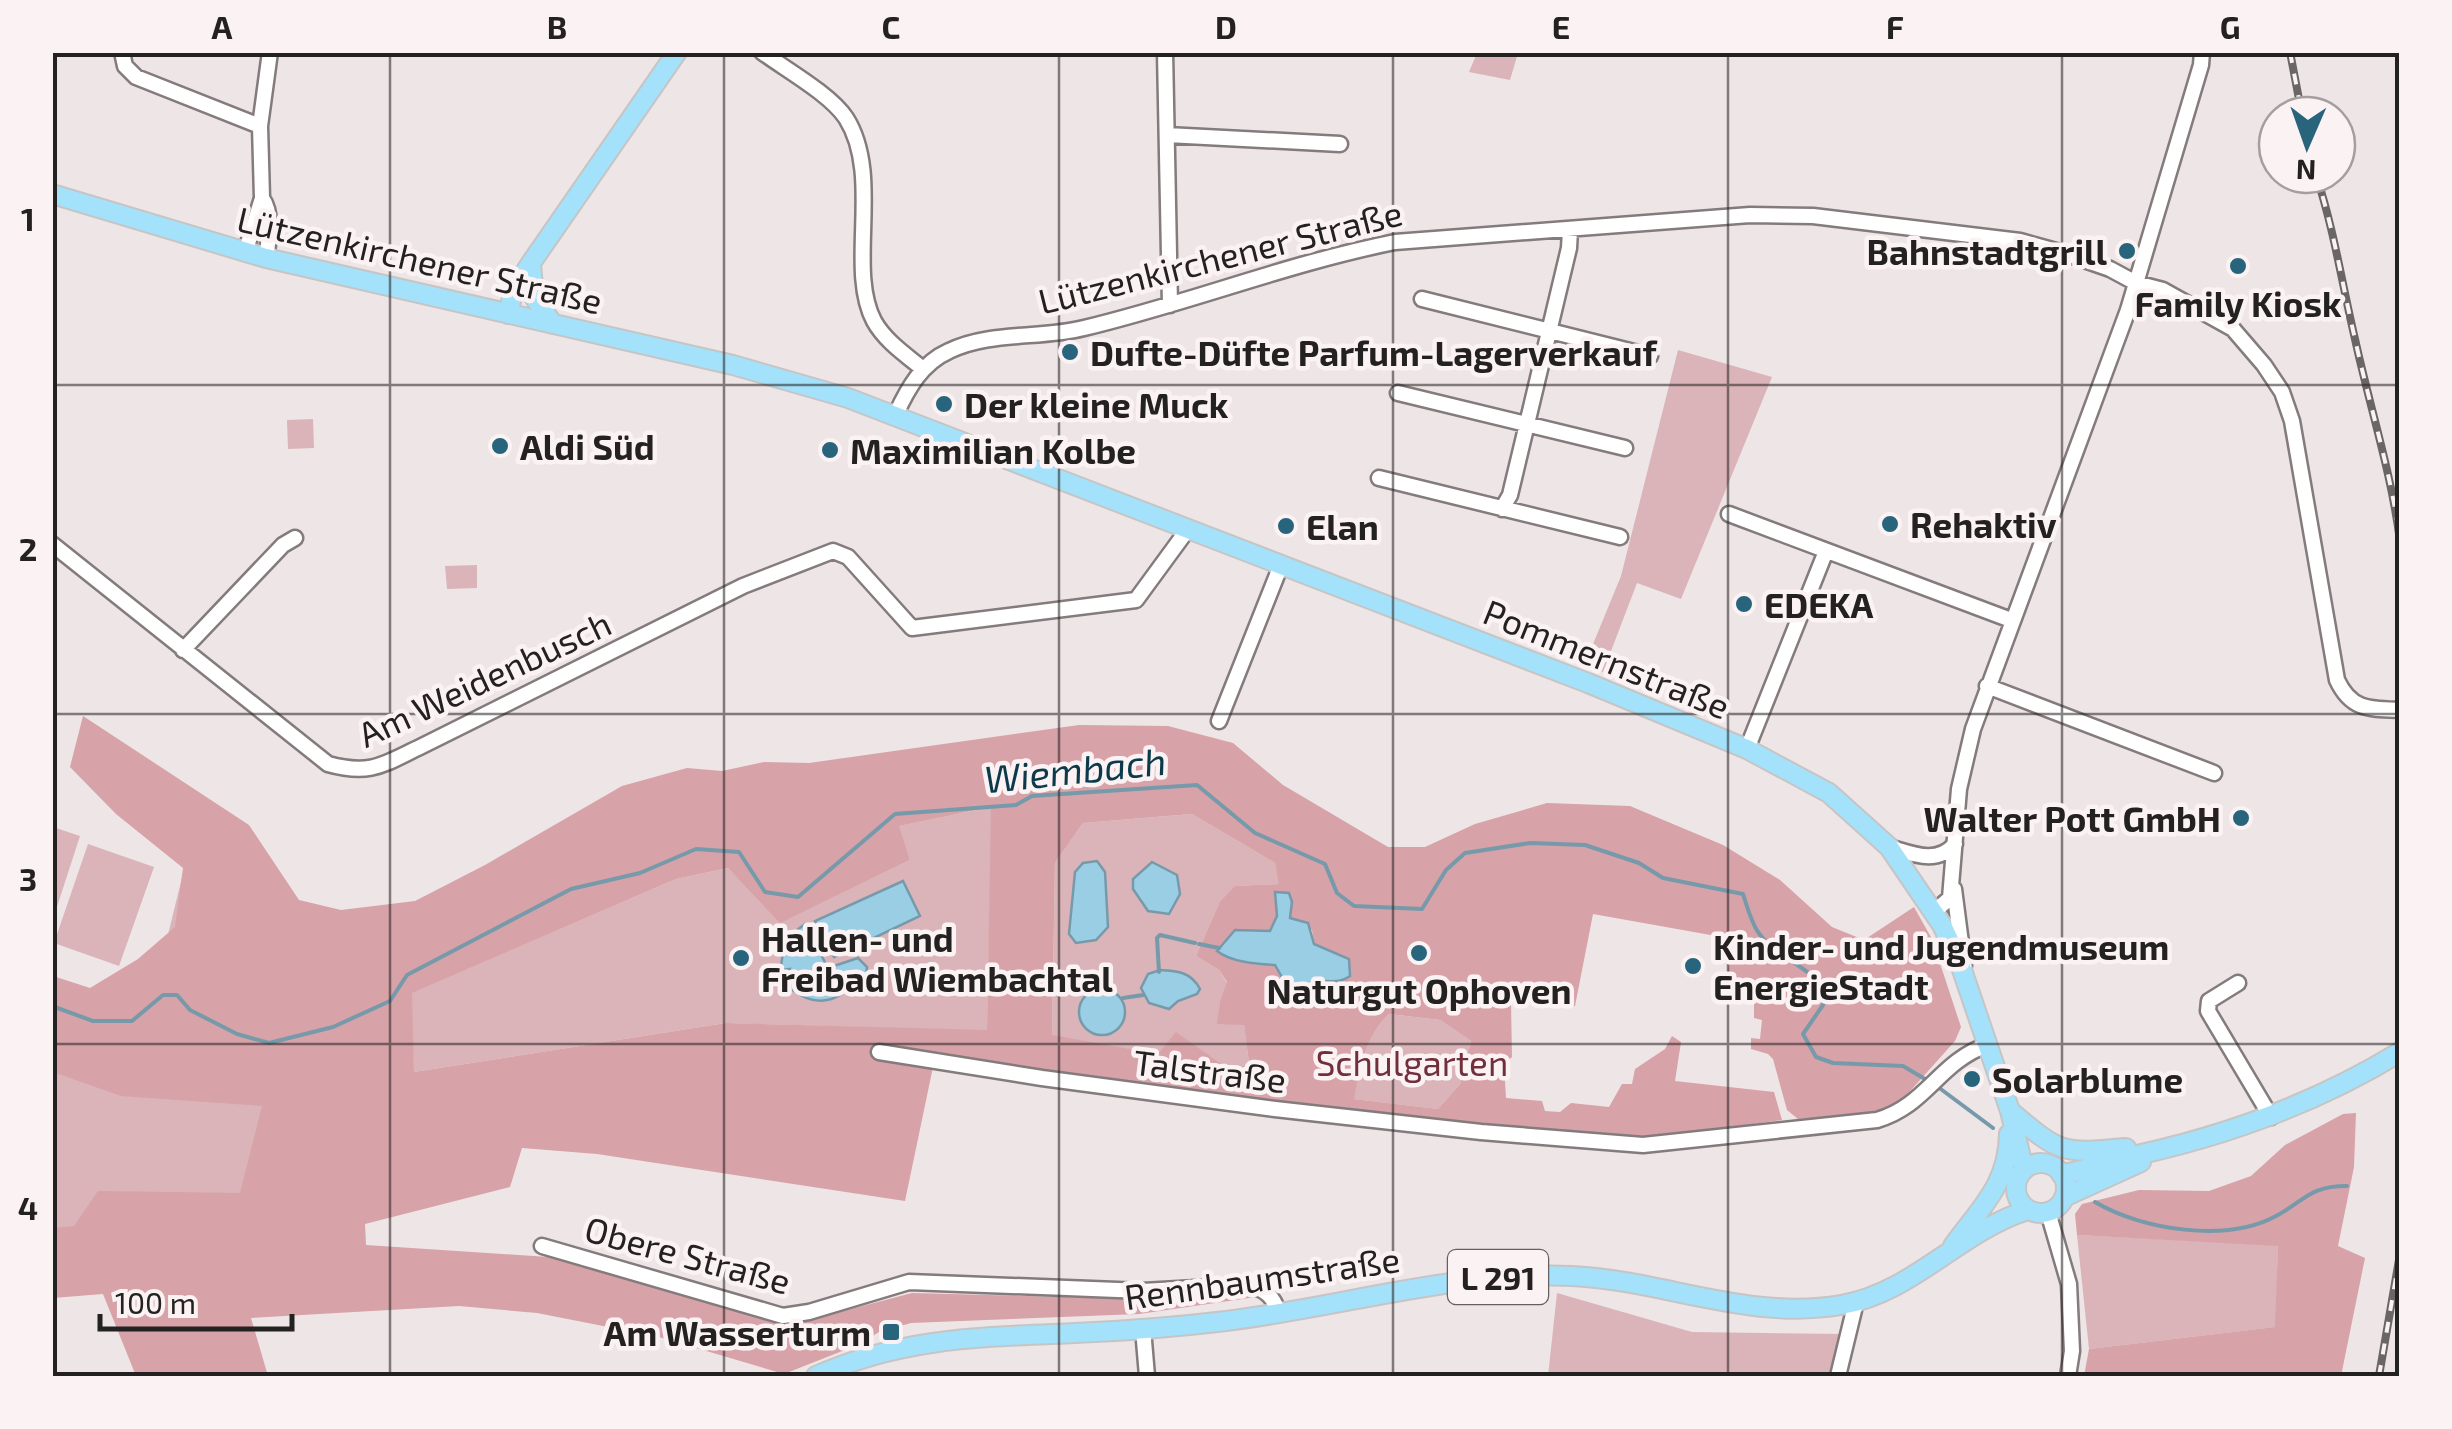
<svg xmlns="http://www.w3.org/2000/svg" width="2452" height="1429" font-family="'Exo 2',sans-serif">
<rect width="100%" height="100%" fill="#eee5e6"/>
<path fill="#dab4b8" d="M1477,53H1518L1510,80L1469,72Z
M1678,350L1772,377L1681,599L1637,583L1603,672L1584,666L1621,576Z
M313,419L314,448L288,449L287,420Z
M477,565V588L447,589L445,566Z
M992,807L987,1031L726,1023L414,1072L412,1032L270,1194L53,1274V983L83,993L165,947L188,853L416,991L676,879L728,868L781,922L910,860L898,826Z
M1192,814L1275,863L1280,884L1236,886L1220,901L1196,956L1219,970L1227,983L1220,1000L1218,1024H1244L1249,1063L1232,1071L1177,1033L1158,1054L1052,1036L1055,863L1083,823Z
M53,827L80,836L53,919L52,827Z
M88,844L154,867L119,966L54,943Z
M1389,1014L1440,1020L1471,1041L1460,1084L1438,1109L1353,1099C1360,1067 1365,1037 1389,1014Z
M2077,1235L2278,1245L2276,1327L2089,1349Z
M1557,1293L1692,1332L1844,1334L1832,1376H1548Z"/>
<path fill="#d7a2a8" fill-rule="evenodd" d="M83,716L249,825L299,900L341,910L415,901L485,865L622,786L687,768L722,771L764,762L809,763L1079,725L1168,726L1233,743L1283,785L1388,847H1425L1475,824L1547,803L1630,806L1723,845L1780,880L1832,927L1864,940L1914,907L1932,939L1961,1027L1955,1041L1903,1099L1891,1108L1845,1116L1798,1119L1787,1110L1773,1059L1768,1054L1751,1049V1038L1760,1039L1762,1020L1754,1018V995L1725,988L1733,939L1593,914L1575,1006L1511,1003L1512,1057L1504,1064L1506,1098L1542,1101L1545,1111L1560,1112L1571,1103L1609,1107L1622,1084H1632L1635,1069L1665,1049L1672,1036L1681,1042L1675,1081L1774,1092L1782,1120L1645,1139L1480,1126L933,1067L905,1201L597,1154L522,1148L510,1187L365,1224L366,1245L548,1257L615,1273L751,1314L798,1323L912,1293L1142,1299L1215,1294L1263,1296L1139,1314L911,1323L879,1332L860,1344L784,1374L659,1337L537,1313L459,1306L251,1318L268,1376H136L103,1294L53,1298V1228L74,1226L98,1191L240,1193L262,1106L121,1096L53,1072V976L90,988L138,959L175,927L183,868L116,814L70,767ZM991,807L987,1030L726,1023L414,1072L412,993L676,879L728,868L780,923L910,860L899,826ZM1192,814L1275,863L1279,884L1235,886L1220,901L1196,956L1219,970L1227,982L1220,1000L1217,1024L1244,1025L1249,1063L1232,1071L1176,1032L1158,1054L1052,1035L1055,863L1083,823ZM1275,892L1292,902L1289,918L1312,930L1314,944L1349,959L1350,976C1337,985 1331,979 1317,982C1304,984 1296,991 1283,991V979L1275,965L1250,964L1223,956L1246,930L1270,932L1277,916ZM1389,1014L1440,1020L1471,1041L1460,1084L1438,1109L1354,1099C1360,1067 1365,1037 1389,1014Z
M2356,1113L2354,1167L2338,1246L2365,1258L2341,1376H2084L2089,1349L2275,1327L2278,1246L2077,1235L2075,1214L2082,1204L2139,1190L2209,1191L2251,1176L2285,1145L2343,1114Z"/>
<path fill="#9acee5" stroke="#779aaa" stroke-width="2.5" d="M1097,861L1105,872L1108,927L1096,940L1076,943L1069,934L1075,872L1083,863Z
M1152,862L1177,875L1180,894L1169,914L1148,911L1133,889V879Z
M903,881L920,916L834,957L815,921Z
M1275,892L1289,893L1292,902L1290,918L1308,923L1314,944L1349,959L1350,976C1337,985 1330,979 1316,982C1305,984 1296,991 1283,992V979L1275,965C1256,964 1231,962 1217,951L1235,930L1270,931L1277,916Z
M805,924L828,968L858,958L867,967L866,975C841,998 821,1012 791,989L790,969L781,970C782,947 786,937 805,924Z
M1160,970C1178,971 1191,972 1200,989L1197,994L1178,1001L1169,1009L1149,1003L1141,988L1148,974Z
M1079 1012a23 23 0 1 1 46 0a23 23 0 1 1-46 0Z"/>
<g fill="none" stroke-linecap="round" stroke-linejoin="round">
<path stroke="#779aaa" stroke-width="4" d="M1199,944L1219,948
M1159,972L1157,938L1160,935L1195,943
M1123,998L1143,995
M52,1006L93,1021H132L163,995H177L190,1010L237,1034L269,1043L333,1027L390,1001L407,975L571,889L640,873L696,849L739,852L765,892L798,897L895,814L1016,805L1032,796L1197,785L1255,833L1325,864L1337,893L1354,906L1422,909L1446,870L1465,853L1530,843L1585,845L1639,863L1663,878L1743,894C1747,906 1751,922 1758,932C1775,957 1808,965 1825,990L1823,1005L1803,1034L1816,1057L1833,1063L1903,1066L1930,1082
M1938,1087L1993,1128
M2095,1202C2142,1230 2227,1243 2276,1216C2306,1200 2309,1186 2347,1186"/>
<defs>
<path id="minor" d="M122,52L125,66L136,77L260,126
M762,52C785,69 830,94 846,118C883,176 846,268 874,321C885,341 906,355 923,369
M1165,52L1170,305
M1167,135L1340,144
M245,253L262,198
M266,258C269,240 273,213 262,198L260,126L270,52
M1422,299L1650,356
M1398,393L1625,448
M896,414C908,388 922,363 949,351C990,331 1041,339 1084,328C1189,303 1289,263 1395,242L1750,215L1813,216L2020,241L2067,254L2110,269L2136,283L2163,290L2233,329L2264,365L2282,392L2292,421L2337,680C2351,710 2369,709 2400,710
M1379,478L1620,537
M1502,509L1510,495L1569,248L1570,230
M1729,514L2011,620
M52,544L328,764C371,776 384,764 422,746L743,586L833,551L848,557L912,628L1136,600L1188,529
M183,650L283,545L295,538
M1987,686L2214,773
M1219,721L1281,565
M1747,749L1826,551
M1889,847C1913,854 1937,865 1955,844
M1954,889L1964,966
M1934,912L1950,898L1959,789L1973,729L2128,310L2201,65L2202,52
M2238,983L2209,1001L2208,1011L2271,1117
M879,1052L1042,1078L1275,1109L1481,1132L1643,1145L1877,1120C1926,1106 1939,1062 1987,1045
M2048,1212L2069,1284L2072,1351L2068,1376
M542,1246L783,1316L809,1312L909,1282L1143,1291L1249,1285C1266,1290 1273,1296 1279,1313
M1143,1329L1147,1376
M1838,1376L1856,1302"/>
<path id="major" d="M52,194L266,258L733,365L848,398L1588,683L1747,749L1829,793L1889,847L1942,925L1959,961L2010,1111L2024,1170
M531,264L534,297L553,324
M508,314L514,289L531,263L677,52
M2010,1111C2060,1153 2060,1154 2126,1148
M2016 1188a25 25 0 1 1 50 0a25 25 0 1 1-50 0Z
M2061,1174C2080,1173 2095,1164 2113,1160C2215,1140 2310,1107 2400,1052
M2064,1197L2141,1162
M1953,1246C1981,1207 2008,1185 2009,1134
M816,1376C903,1337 982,1337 1075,1333C1126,1331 1176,1327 1226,1321C1341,1307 1455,1271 1571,1276C1662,1280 1748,1321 1841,1305C1913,1293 1960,1231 2028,1210"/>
</defs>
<use href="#minor" stroke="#837b7c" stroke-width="19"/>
<use href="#major" stroke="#c6c5c5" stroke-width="22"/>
<use href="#minor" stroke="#fff" stroke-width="14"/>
<use href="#major" stroke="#a4e2fb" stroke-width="18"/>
<defs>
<path id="rail" d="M2290,52L2302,115
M2316,175C2334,229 2342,284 2355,339C2370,408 2391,471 2400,541
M2379,1376L2400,1254"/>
</defs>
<use href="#rail" stroke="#6b6666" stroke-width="8"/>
<use href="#rail" stroke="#fbf2f3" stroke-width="4" stroke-dasharray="11" stroke-linecap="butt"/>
</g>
<path fill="none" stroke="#242121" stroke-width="2.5" stroke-opacity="0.55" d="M390,52V1376M724,52V1376M1059,52V1376M1393,52V1376M1728,52V1376M2062,52V1376M52,385H2400M52,714H2400M52,1044H2400"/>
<g fill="#28647b" stroke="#fbf2f3" stroke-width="4">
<circle cx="2127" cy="251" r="10"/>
<circle cx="2238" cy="266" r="10"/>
<circle cx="1070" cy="352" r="10"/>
<circle cx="944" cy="404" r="10"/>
<circle cx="500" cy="446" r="10"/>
<circle cx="830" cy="450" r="10"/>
<circle cx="1890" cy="524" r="10"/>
<circle cx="1286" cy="526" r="10"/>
<circle cx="1744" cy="604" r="10"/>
<circle cx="2241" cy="818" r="10"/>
<circle cx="1419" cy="953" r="10"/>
<circle cx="741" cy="958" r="10"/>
<circle cx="1693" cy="966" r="10"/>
<circle cx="1972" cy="1079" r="10"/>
<rect x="881" y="1322" width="20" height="20" rx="5"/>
</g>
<g text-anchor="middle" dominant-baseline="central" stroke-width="9" stroke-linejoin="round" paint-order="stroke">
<rect fill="#fbf2f3" stroke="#646060" stroke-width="2.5" x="1448" y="1250" width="100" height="54" rx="8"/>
<g font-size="32" font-weight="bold" fill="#242121">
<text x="1498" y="1277">L 291</text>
</g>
<g font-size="35" font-weight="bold" fill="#242121" stroke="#fbf2f3" text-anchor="start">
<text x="2107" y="251" text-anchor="end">Bahnstadtgrill</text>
<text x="2238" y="303" text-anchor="middle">Family Kiosk</text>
<text x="1090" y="352">Dufte-Düfte Parfum-Lagerverkauf</text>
<text x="964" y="404">Der kleine Muck</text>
<text x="520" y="446">Aldi Süd</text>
<text x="850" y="450">Maximilian Kolbe</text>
<text x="1910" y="524">Rehaktiv</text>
<text x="1306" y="526">Elan</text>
<text x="1764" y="604">EDEKA</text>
<text x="2221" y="818" text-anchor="end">Walter Pott GmbH</text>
<text x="761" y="938">Hallen- und<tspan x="761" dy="40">Freibad Wiembachtal</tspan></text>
<text x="1713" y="946">Kinder- und Jugendmuseum<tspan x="1713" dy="40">EnergieStadt</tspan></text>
<text x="1419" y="990" text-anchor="middle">Naturgut Ophoven</text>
<text x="1992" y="1079">Solarblume</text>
<text x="871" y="1332" text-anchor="end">Am Wasserturm</text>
</g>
<g font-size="35" fill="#242121" stroke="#fbf2f3">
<text transform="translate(1220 256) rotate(-14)">Lützenkirchener Straße</text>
<text transform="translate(420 259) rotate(13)">Lützenkirchener Straße</text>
<text transform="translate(1607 658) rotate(22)">Pommernstraße</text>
<text transform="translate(484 678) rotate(-25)">Am Weidenbusch</text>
<text transform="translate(1210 1070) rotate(7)">Talstraße</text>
<text transform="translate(688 1254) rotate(15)">Obere Straße</text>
<text transform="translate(1262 1277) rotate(-8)">Rennbaumstraße</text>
</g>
<g font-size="35" fill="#712f3b" stroke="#fbf2f3">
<text x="1412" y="1062">Schulgarten</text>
</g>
<g font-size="38" font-style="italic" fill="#0c3a4b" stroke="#fbf2f3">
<text transform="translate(1075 769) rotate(-6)">Wiembach</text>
</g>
</g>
<rect width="2452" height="1429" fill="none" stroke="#fbf2f3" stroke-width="110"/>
<g transform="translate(2307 145) rotate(182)"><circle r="48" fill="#fbf2f3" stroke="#a59e9f" stroke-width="2.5"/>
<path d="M0-8L18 38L0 25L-18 38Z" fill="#28647b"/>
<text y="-15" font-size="28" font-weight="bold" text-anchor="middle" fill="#242121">N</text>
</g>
<path d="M100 1314v15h192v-15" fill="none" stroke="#242121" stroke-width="5"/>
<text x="115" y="1314" font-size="30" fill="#242121" stroke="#fbf2f3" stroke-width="8" paint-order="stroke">100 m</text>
<rect x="55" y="55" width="2342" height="1319" fill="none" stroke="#242121" stroke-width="4"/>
<g font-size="32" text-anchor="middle" font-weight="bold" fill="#242121">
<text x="222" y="39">A</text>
<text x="557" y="39">B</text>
<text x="891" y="39">C</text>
<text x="1226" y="39">D</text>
<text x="1561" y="39">E</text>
<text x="1895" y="39">F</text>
<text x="2230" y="39">G</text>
<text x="28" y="231">1</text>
<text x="28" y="561">2</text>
<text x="28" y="891">3</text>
<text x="28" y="1220">4</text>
</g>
</svg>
